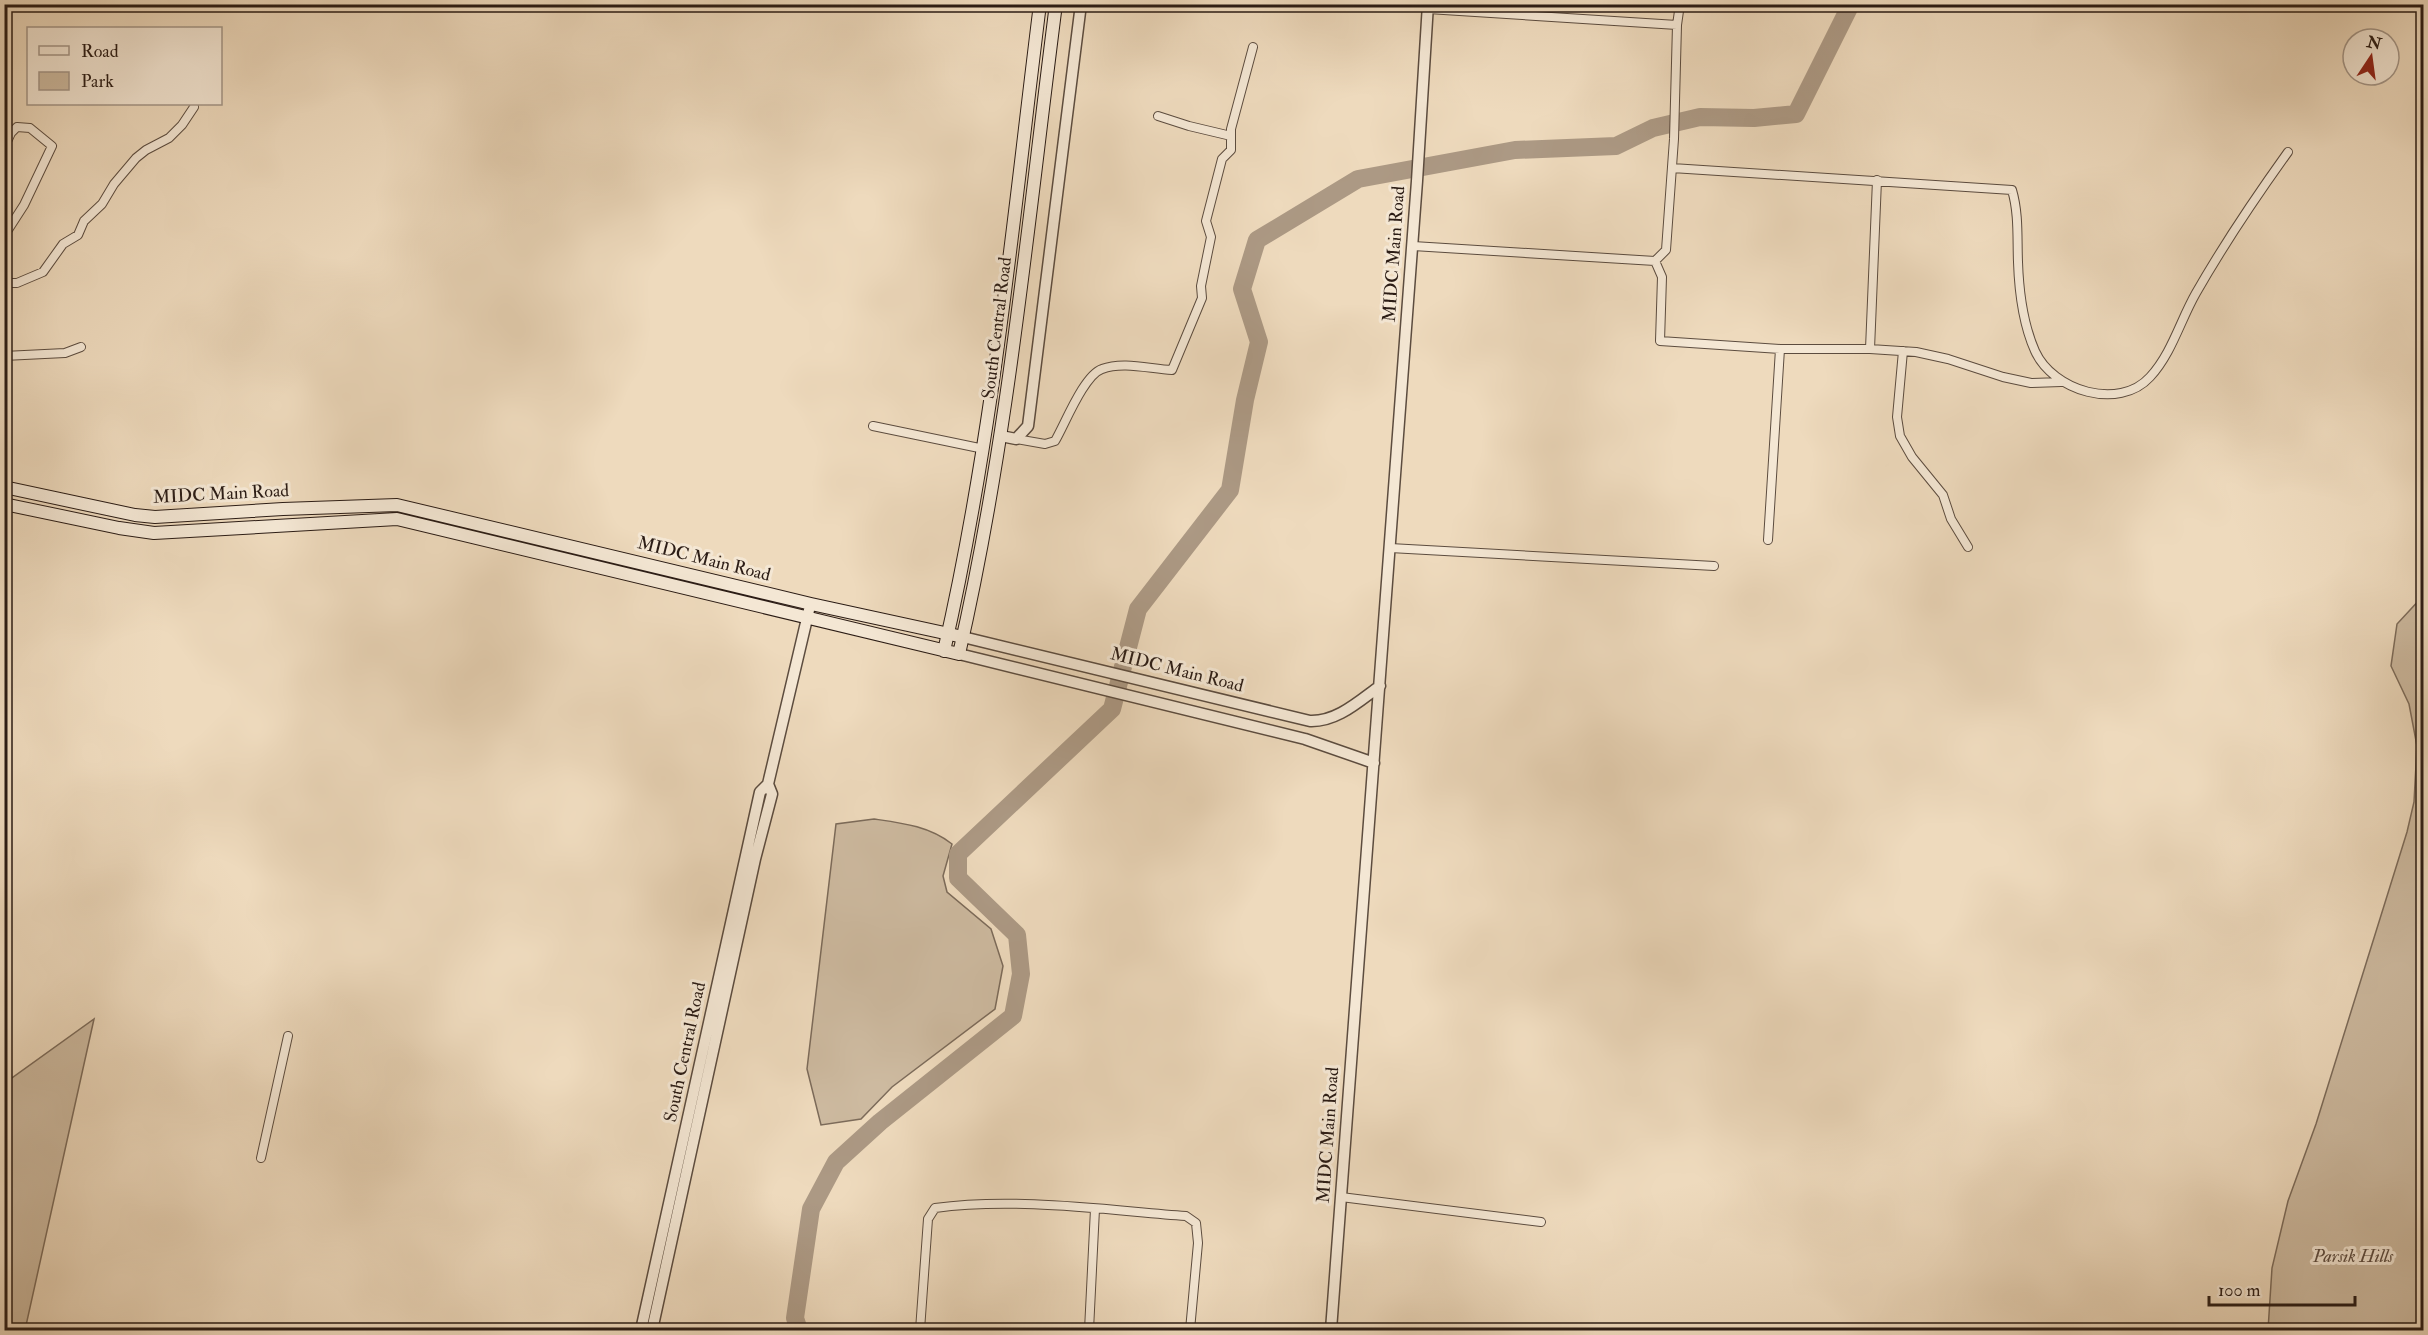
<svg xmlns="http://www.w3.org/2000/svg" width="2428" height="1335" font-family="'IM FELL Double Pica',serif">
<rect width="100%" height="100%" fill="#eedabd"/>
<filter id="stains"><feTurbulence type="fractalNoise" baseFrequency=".00333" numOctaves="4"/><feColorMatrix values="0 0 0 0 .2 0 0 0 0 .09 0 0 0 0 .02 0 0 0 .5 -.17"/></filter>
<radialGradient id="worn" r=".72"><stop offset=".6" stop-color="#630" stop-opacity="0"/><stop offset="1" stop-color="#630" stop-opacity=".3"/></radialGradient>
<path fill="#cdbaa0" stroke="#7c6b5a" stroke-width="1.5" d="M2423,596V1330H2268L2272,1268L2288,1201L2316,1124L2407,832L2414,802L2417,746L2409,704L2391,666L2397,624Z
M874,819C902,823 929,826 952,844L943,876L947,892L991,929L1003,966L995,1009L892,1087L861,1119L821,1125L807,1069L836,824Z
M94,1019L25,1330H5V1083Z"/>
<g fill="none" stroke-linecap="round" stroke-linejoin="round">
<path stroke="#ac9984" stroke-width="18" d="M799,1330L795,1318L811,1209L836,1162L880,1122L1013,1016L1021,974L1017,935L958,878V854L1112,709L1138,609L1230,490L1245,400L1259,342L1242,289L1257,240L1358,179L1515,150L1616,146L1653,128L1700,117L1754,118L1796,114L1851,4"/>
<defs>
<path id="minor" d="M1428,9L1677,25L1680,4
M1158,116L1189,126L1231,136
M4,148L11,133L17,127L30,128L52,146L24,205L4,236
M1672,168L2012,190C2019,214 2017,238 2018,262C2019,292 2023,324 2035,351C2053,391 2119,411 2150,377C2172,353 2180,321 2196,293C2224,244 2255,198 2288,152
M1413,246L1655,261L1666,250L1674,139L1677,25
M1655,261L1662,277L1660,341L1780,349
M4,283H17L43,272L63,244L78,235L84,221L102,204L114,184L136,158L146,150L169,138L182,125L194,107
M1870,349L1916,352L1948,359L2003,377L2031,383L2061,382
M1903,351L1897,417L1900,436L1912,457L1943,495L1951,519L1968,547
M4,356L65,353L81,347
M873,426L984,449
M1016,439L1045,444L1055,441C1065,424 1084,375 1102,369C1123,361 1150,369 1172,370L1202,298L1201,286L1211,237L1206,221L1222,159L1231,150V129L1253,47
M1768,540L1780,349H1870L1877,180
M1390,548L1714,566
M261,1158L288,1036
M1341,1197L1541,1222
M920,1330L928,1219L935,1208C1015,1197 1106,1210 1186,1216L1196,1223L1198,1243L1190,1330
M1089,1330L1095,1209"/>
<path id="tertiary" d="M1001,436L1016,439L1028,426L1081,4
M963,637L1310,721C1337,722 1359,701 1380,686
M959,654L1305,739L1374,763
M641,1330L760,792L768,784L809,610
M652,1330L755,859L772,794L768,784
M1331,1330L1417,181L1428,4"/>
<path id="secondary" d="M4,487L135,515L155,517L283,509L397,505L811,604L963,637
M4,504L119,528L154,533L397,519L959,654C1008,441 1028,221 1056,4
M944,651C993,438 1013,220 1040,4"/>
</defs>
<use href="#minor" stroke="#5c4c3f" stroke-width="10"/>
<use href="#tertiary" stroke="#5c4c3f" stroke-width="13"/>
<use href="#secondary" stroke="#2b1c15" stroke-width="14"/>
<use href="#minor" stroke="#f4e7d4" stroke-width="8"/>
<use href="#tertiary" stroke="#f4e7d4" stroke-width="10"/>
<use href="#secondary" stroke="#f4e7d4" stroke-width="12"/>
</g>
<g text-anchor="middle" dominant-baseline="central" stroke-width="6" stroke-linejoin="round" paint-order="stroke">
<g font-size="18" fill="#2b1c15" stroke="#f4e7d4">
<text transform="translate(1394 254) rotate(-86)">MIDC Main Road</text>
<text transform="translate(997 328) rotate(-83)">South Central Road</text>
<text transform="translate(221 494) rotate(-3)">MIDC Main Road</text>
<text transform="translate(704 559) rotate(14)">MIDC Main Road</text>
<text transform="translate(1177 670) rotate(14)">MIDC Main Road</text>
<text transform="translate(685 1052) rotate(-78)">South Central Road</text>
<text transform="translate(1328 1135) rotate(-86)">MIDC Main Road</text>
</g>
<g font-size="18" font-style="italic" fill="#5c4b3f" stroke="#f4e7d4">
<text x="2353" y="1256">Parsik Hills</text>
</g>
</g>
<rect width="2428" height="1335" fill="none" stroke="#eedabd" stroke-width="24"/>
<rect x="6" y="6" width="2416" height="1323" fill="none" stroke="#2b1c15" stroke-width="3"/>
<rect x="12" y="12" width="2404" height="1311" fill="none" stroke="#2b1c15" stroke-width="1.5"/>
<rect x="27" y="27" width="195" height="78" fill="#f4e7d4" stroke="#a49688" stroke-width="1.5"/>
<rect x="39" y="46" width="30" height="9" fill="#f4e7d4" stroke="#a49688" stroke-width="1.5"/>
<text x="81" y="57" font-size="18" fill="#2b1c15">Road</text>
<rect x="39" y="72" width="30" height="18" fill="#cdbaa0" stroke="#a49688" stroke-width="1.5"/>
<text x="81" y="87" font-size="18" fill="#2b1c15">Park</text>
<g transform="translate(2371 57) rotate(13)"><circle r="28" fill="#f4e7d4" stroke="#a49688" stroke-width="1.5"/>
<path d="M0-4.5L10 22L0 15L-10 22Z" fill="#8f2418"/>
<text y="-9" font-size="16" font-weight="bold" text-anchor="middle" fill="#2b1c15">N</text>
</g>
<path d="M2209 1296v9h146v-9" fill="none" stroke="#2b1c15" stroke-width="3"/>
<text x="2218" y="1296" font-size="18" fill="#2b1c15" stroke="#f4e7d4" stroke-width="4.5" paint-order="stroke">100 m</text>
<rect width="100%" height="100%" filter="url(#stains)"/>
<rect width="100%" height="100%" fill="url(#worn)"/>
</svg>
